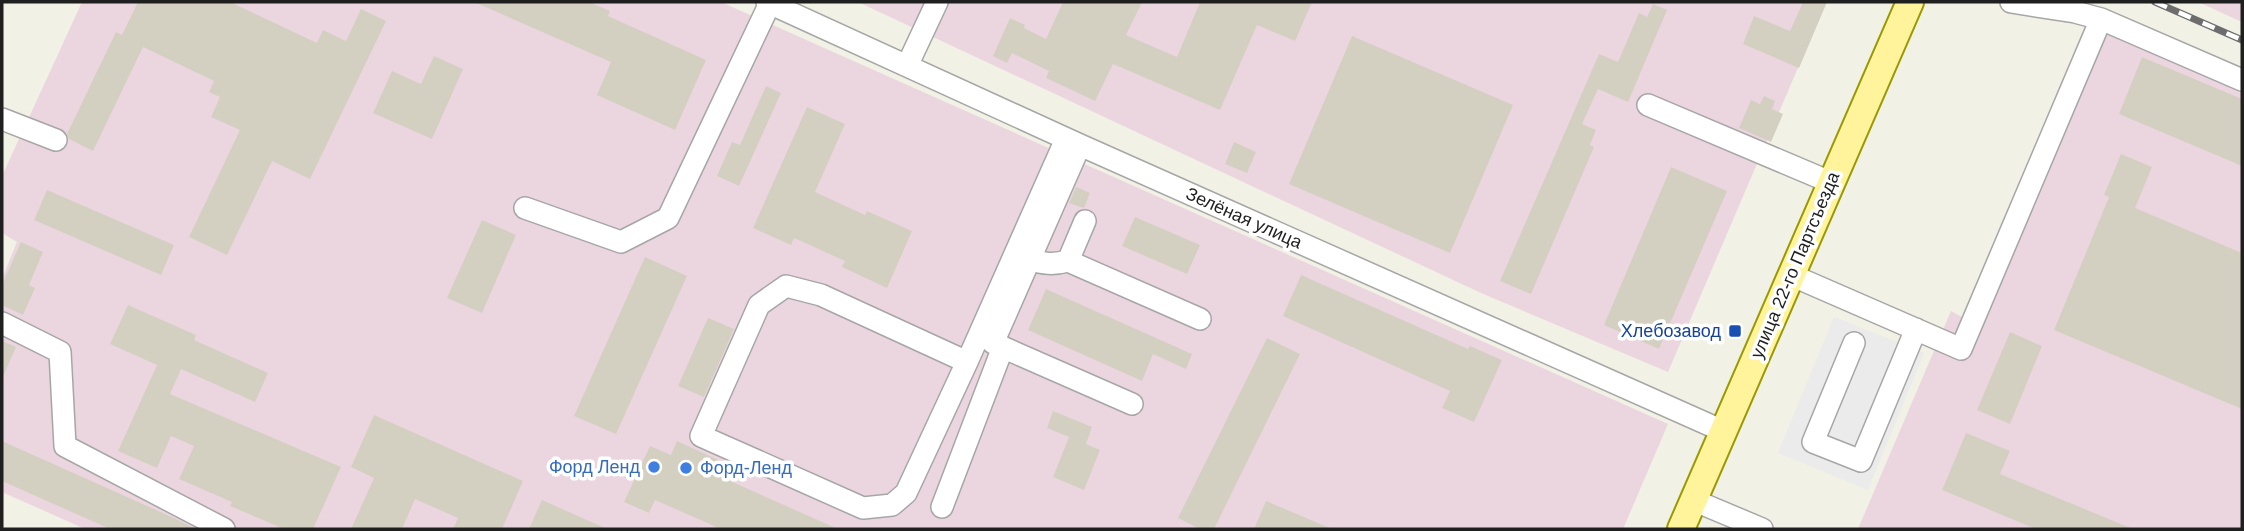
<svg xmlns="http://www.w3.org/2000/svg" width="2244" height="531" font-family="Helvetica,sans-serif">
<rect width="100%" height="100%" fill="#f1f1e5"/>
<path fill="#ebd6e0" d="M82,2H721L1668,424L1623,529H85L2,492V279L17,242L2,233V176Z
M858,2H1826L1668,372L1481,293Z
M2198,2H2242V22Z
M2101,19L2242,81V529H1858L1951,311L1971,322Z"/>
<path fill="#ebebeb" d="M1834,317L1924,353L1868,490L1778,453Z"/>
<path fill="#d4d0c1" d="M138,2H230L317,43L323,30L346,41L361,9L386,21L310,179L272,161L227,255L189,237L240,130L211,117L220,97L209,92L214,81L143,47L93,151L69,139L67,134L116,32L122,35Z
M474,2H589L610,11L608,16L706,60L675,130L597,95L611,62Z
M1063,2H1142L1126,35L1177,57L1200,2H1312L1295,41L1257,25L1220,110L1113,64L1095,101L1046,78L1049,71L1012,53L1007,63L993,56L1010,18L1025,25L1024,28L1046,39Z
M1803,2H1827L1799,68L1743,44L1754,16L1790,31Z
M1653,4L1667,10L1628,102L1598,89L1582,124L1596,130L1590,145L1594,147L1531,294L1500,281L1599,54L1618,62L1639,13L1647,17Z
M1352,36L1513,105L1450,253L1289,184Z
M434,56L463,69L432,139L373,113L392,71L421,84Z
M2142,57L2242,99V166L2119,114Z
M766,86L781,93L739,186L717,176L732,142L740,145Z
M1764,96L1775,101L1772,109L1783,114L1771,142L1739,128L1751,100L1760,104Z
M807,107L845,124L815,192L865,215L867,211L912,231L887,288L842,267L845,261L794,238L791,245L753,228Z
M1234,142L1256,152L1247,173L1225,164Z
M2121,154L2152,167L2135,208L2242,253V409L2054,330L2109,197L2104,195Z
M1671,167L1727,191L1659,349L1604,325Z
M1076,187L1090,193L1084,208L1069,203Z
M47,190L174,245L161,275L34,220Z
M1135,217L1200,245L1187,274L1122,246Z
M482,220L516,235L482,313L447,298Z
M21,242L43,252L29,285L35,288L23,315L2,305V285Z
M645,257L687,276L616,434L574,416Z
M1301,275L1468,349L1470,346L1502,360L1474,422L1442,408L1450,391L1283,316Z
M1046,289L1192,354L1186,369L1153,354L1142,381L1028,330Z
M128,305L196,335L194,340L268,373L255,402L181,369L170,394L341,467L313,529H284L230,506L232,502L179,479L194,446L171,436L157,468L118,451L157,365L110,344Z
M708,318L734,329L704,397L678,386Z
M2010,332L2042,346L2010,424L1977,410Z
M1267,338L1300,354L1214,529H1200L1178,518Z
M2,341L16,347L2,379Z
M1053,411L1092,427L1086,444L1100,450L1084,490L1053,477L1069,437L1047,428Z
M374,415L523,481L502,529H453L458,518L415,499L402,529H351L374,478L351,467Z
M1966,433L2010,451L2000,474L2133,529H2036L1942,490Z
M2,441L174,518L196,529H110L2,481Z
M677,441L725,463L719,476L838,529H721L655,500L649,513L624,502L650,446L671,455Z
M542,500L607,529H529Z
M1266,501L1332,529H1254Z"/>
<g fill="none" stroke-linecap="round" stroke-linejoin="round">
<defs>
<path id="minor" d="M767,2L1080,145L1723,431
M2011,2L2075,12L2101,19L2242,80
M907,66L937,2
M1648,105L1830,182
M2,119L56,140
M1080,145L993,343L1132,404
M525,208L621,242L668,218L770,3
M1085,221L1068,261L1200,319
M1029,259C1044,264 1053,265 1068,261
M1791,275L1961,349L2101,19
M2,323L60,352L65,446L224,529
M1854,343L1813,442L1861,461L1916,329
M967,362L906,493L892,505L863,508L701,436L759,305L786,286L821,295L967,362L1066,139
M1693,500L1762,529
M942,507L1003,347"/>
<path id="major" d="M1681,529L1910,2"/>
</defs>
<use href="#minor" stroke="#a6a6a6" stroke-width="24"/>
<use href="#major" stroke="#9b9900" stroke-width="30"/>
<use href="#minor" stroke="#fff" stroke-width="21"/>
<use href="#major" stroke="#fff49c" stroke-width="26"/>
<defs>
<path id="rail" d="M2155,2L2242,40"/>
</defs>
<use href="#rail" stroke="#6d6d6d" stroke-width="7"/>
<use href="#rail" stroke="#fff" stroke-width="4.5" stroke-dasharray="13" stroke-linecap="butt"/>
</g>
<rect fill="#1a4fb4" stroke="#fff" stroke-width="2.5" x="1728" y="324" width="14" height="14" rx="3.5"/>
<g fill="#3f7fe0" stroke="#fff" stroke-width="2.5">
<circle cx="654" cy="467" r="7"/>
<circle cx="686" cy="468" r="7"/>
</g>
<g text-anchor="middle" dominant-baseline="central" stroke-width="7" stroke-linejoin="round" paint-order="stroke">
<g font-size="18" fill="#1f1f1f" stroke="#fff">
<text transform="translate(1244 218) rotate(24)">Зелёная улица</text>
<text transform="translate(1795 265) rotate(-67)">улица 22-го Партсъезда</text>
</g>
<g font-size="18" fill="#164399" stroke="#fff" text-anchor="end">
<text x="1721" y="331">Хлебозавод</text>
</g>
<g font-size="18" fill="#366cbe" stroke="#fff" text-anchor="end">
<text x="640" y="467">Форд Ленд</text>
<text x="700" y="468" text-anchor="start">Форд-Ленд</text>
</g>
</g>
<rect width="2244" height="531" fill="none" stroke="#1f1f1f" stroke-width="7"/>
</svg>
